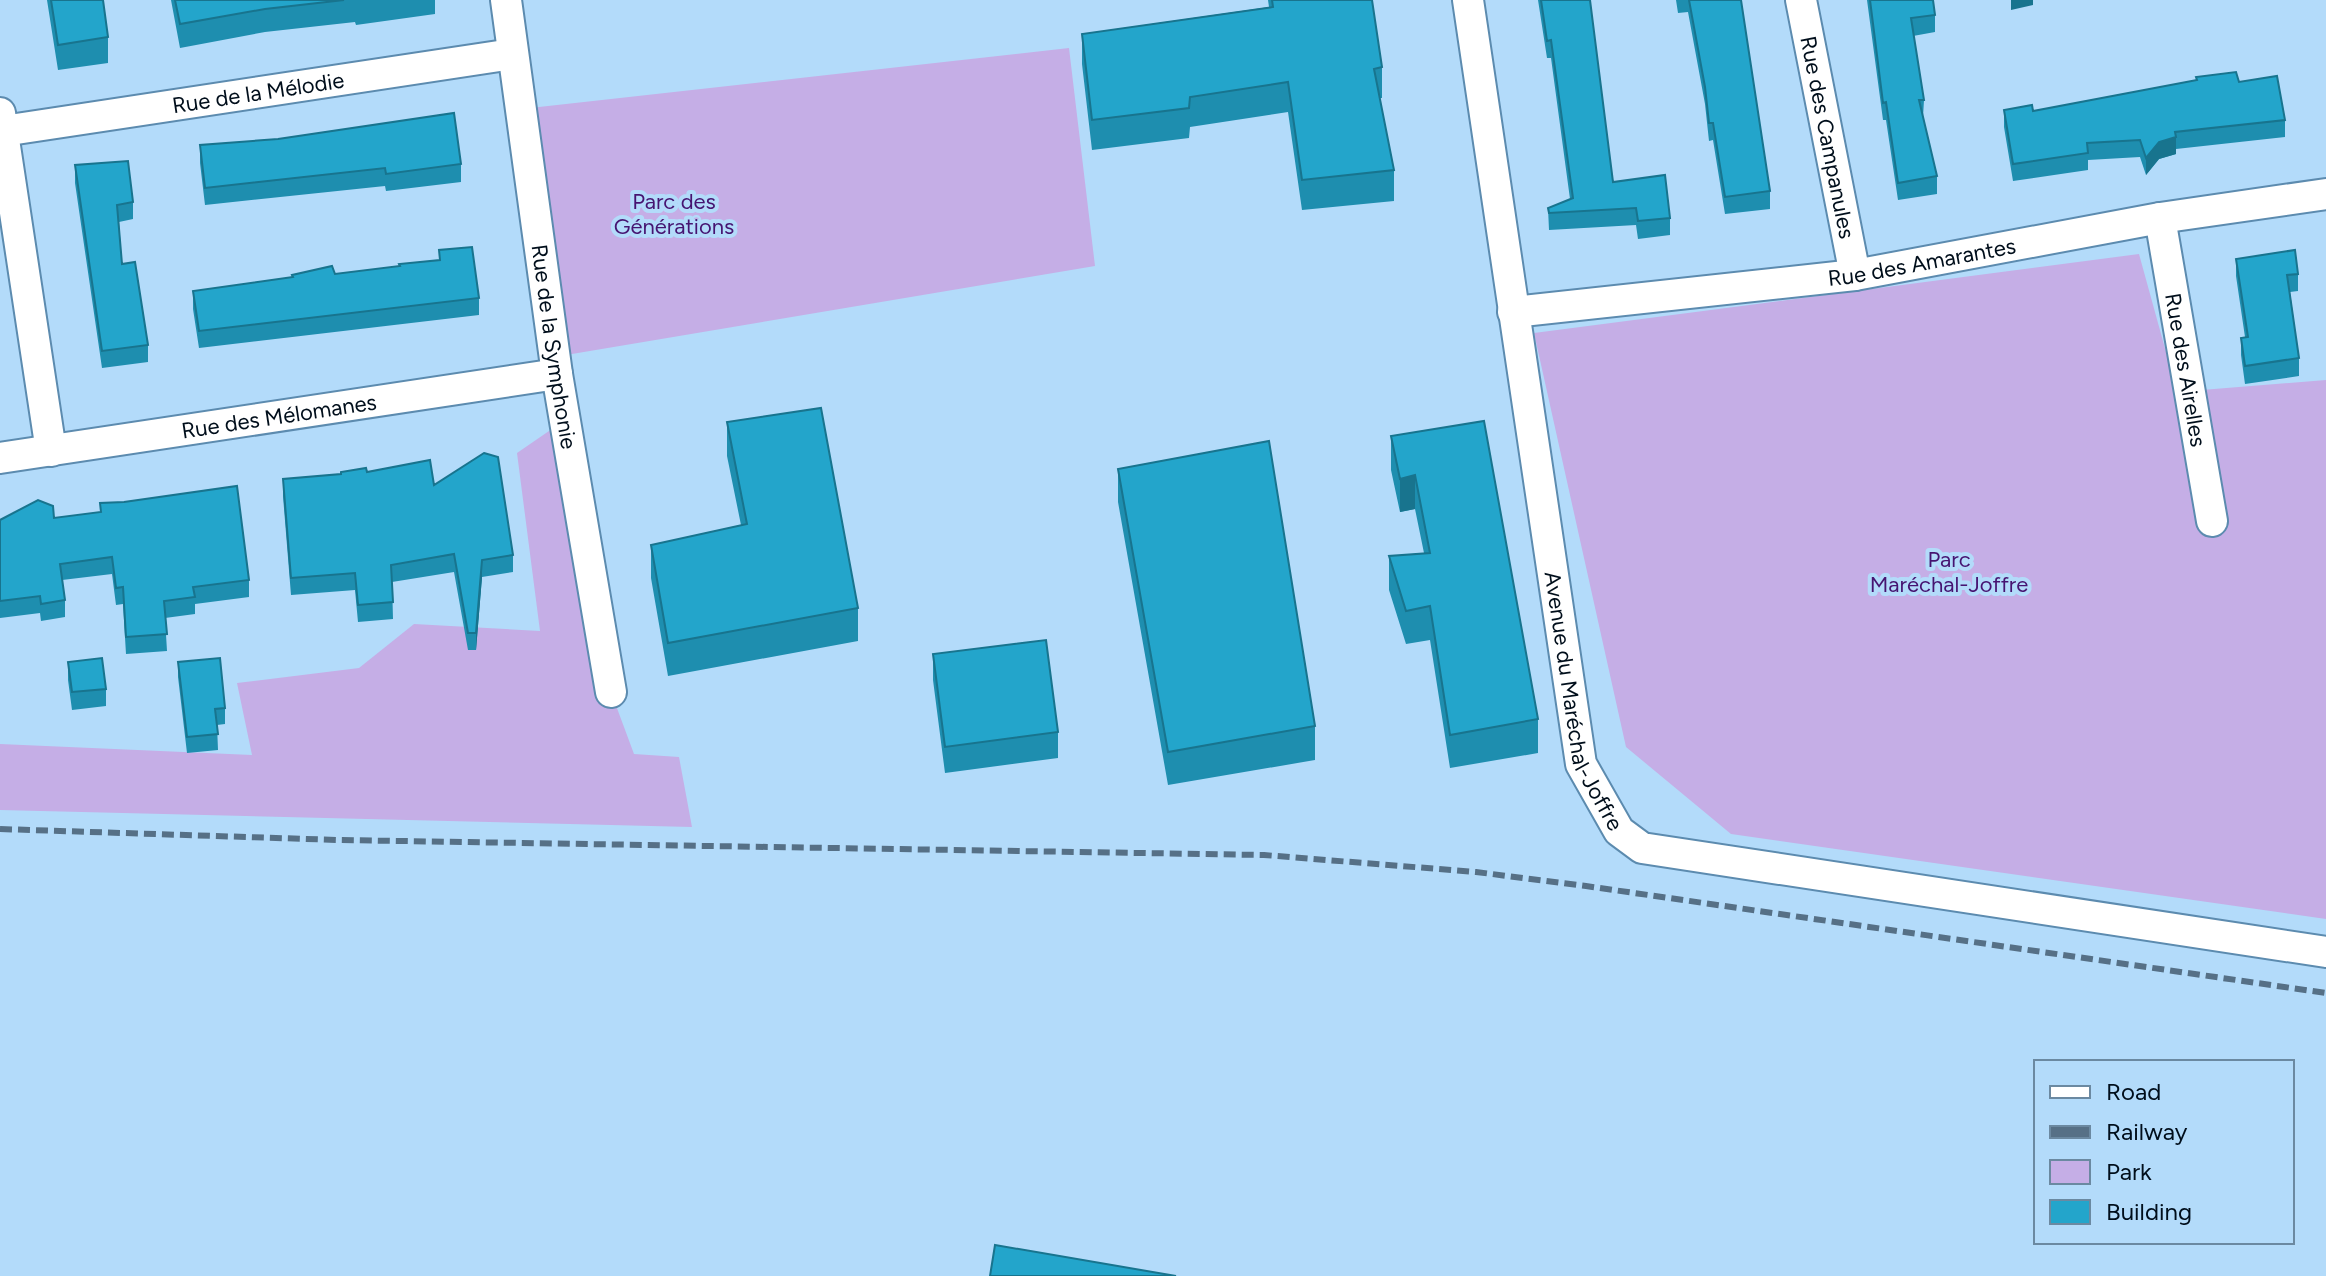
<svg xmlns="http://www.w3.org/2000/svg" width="2326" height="1276" font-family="Figtree,sans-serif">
<rect width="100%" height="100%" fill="#b3dbfa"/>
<path fill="#c5aee6" d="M1069,48L1095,266L566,355L530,108Z
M2139,254L2177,392L2326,380V919L1731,834L1626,747L1534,333Z
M565,420L611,692L634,754L679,757L692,827L0,810V744L252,755L237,683L359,668L414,624L540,631L517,453Z"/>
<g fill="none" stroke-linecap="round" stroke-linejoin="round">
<defs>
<g id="street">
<path id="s1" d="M506,0L557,374L611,692"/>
<path id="s2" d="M1468,0L1581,764L1619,831L1642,848L2326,952"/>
<path id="s3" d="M1801,0L1855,275"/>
<path d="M0,113L51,451"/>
<path id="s4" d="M3,131L512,54"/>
<path id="s5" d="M2160,218L2212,521"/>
<path id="s6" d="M1513,312L1855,275L2160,218L2326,194"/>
<path id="s7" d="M0,458L557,374"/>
</g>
</defs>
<use href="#street" stroke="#5c8baf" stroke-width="34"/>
<use href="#street" stroke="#fff" stroke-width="30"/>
<path stroke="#567086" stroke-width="6" stroke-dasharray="12 6" stroke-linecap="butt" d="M0,829L339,840L1264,855L1476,872L1586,886L2326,993"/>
</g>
<path fill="#1e8eaf" d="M47,0H103L108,37V63L58,70Z
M171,0H435V14L356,25L355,22L265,32L180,48Z
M1268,0H1372L1382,67V98H1380L1394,170V201L1302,210L1288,112L1190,127L1189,138L1092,150L1082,64V34L1269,7Z
M1538,0H1590L1613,182L1670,218V235L1638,239L1636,225L1549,230L1548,208L1570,199L1551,58H1547Z
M1676,0H1741L1770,191V209L1725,214L1713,140L1709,141L1705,104L1688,12L1678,13Z
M1867,0H1933L1935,15V32L1913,36L1924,100L1923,117L1937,176V194L1898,200L1886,120H1883Z
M2196,77L2239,82L2285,120V137L2176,149V154L2159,159L2146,175L2140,157L2088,160V170L2013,181L2004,127V110L2033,111L2196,80Z
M278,139L461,164V182L386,191L385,186L205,205L200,163V145Z
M75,165L133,202V219L119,222L122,264L148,345V362L102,368L75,183Z
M439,250L479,298V315L199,348L193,309V291L399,267L439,260Z
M2236,259L2298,274V291L2290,292L2299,358V376L2245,384L2241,355V338L2245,337L2236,276Z
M1484,421L1538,719V753L1450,768L1430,640L1406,644L1389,590V556L1424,553L1415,509L1400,512L1391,470V436Z
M727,422L858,608V641L668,676L651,578V545L741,525L727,456Z
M1118,469L1315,726V760L1168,785L1118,502Z
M367,472L434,485L513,555V572L482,577L476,650H468L454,572L392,582L393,619L358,622L355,590L291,595L283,496V479Z
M100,503L249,580V597L195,604V614L165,618L167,651L126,654L123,604L116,605L112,574L62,580L65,600V617L41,621L40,613L0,618V520L54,518L100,512Z
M933,654L1058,732V758L945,773L933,680Z
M68,662L106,689V706L72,710L68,680Z
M178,662L225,708V724L217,725L218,750L187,753L178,677Z"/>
<path fill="#18748e" d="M2011,0H2033V5L2011,10Z
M2176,137V154L2159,159L2146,175V158L2159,142Z
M1415,475V509L1400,512V479Z
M482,560V577L476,650V633Z"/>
<path fill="#23a5cb" stroke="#18748e" stroke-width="2" d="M51,0H103L108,37L58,45Z
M175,0H344L265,9L180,24Z
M1272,0H1372L1382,67L1374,69L1394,170L1302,180L1288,82L1190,97L1189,108L1092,120L1082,34L1273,7Z
M1541,0H1590L1613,182L1665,175L1670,218L1638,221L1636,208L1549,213L1548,208L1573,198L1551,40L1547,41Z
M1689,0H1741L1770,191L1725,197L1713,123H1709L1705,87Z
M1870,0H1933L1935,15L1911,18L1924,100H1919L1937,176L1898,183L1886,102L1883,103Z
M2236,72L2239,82L2277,76L2285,120L2175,132L2176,137L2159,142L2146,158L2140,140L2087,143L2088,153L2013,164L2004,110L2032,105L2033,111L2197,80L2196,77Z
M454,113L461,164L386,174L385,168L205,188L200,145L278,139Z
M128,161L133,202L117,205L122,264L135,262L148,345L102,351L75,165Z
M472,247L479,298L199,331L193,291L293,277L292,275L332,266L335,274L400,266L399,264L440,260L439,250Z
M2295,250L2298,274L2287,275L2299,358L2245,366L2241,338L2248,337L2236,259Z
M821,408L858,608L668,643L651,545L747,524L727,422Z
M1484,421L1538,719L1450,735L1430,606L1406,611L1389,556L1430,553L1415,475L1400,479L1391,436Z
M1269,441L1315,726L1168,752L1118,469Z
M484,453L498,457L513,555L482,560L476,633H468L454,554L391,565L393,602L358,605L355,573L291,578L283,479L341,474V472L366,468L367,472L430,460L434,485Z
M237,486L249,580L193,587L195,597L164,601L167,634L126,637L123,587L116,588L112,557L60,564L65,600L41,604L40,596L0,601V520L38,500L53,506L54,518L101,512L100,503L124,502Z
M1046,640L1058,732L945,747L933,654Z
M102,658L106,689L72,692L68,662Z
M220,658L225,708L215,709L218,734L187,737L178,662Z
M995,1245L1176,1276H990Z"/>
<g text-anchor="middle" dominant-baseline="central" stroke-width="8" stroke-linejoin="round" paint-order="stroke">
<g font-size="22" fill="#000e1b" stroke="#b3dbfa">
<text stroke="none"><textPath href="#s4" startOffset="258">Rue de la Mélodie</textPath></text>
<text stroke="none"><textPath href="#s3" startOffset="140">Rue des Campanules</textPath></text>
<text stroke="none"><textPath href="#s6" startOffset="412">Rue des Amarantes</textPath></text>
<text stroke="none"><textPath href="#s1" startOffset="350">Rue de la Symphonie</textPath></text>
<text stroke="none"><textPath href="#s5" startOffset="154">Rue des Airelles</textPath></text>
<text stroke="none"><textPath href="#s7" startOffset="282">Rue des Mélomanes</textPath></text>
<text stroke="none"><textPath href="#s2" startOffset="712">Avenue du Maréchal-Joffre</textPath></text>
</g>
<g font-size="22" fill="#461471" stroke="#b3dbfa">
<text x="674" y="201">Parc des<tspan x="674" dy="25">Générations</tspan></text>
<text x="1949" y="559">Parc<tspan x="1949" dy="25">Maréchal-Joffre</tspan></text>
</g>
</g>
<rect x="2034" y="1060" width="260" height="184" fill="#b3dbfa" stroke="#6b89a1" stroke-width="2"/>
<rect x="2050" y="1086" width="40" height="12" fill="#ffffff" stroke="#6b89a1" stroke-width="2"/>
<text x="2106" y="1100" font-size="24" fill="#000e1b">Road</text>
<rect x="2050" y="1126" width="40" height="12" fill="#567086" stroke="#6b89a1" stroke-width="2"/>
<text x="2106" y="1140" font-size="24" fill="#000e1b">Railway</text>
<rect x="2050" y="1160" width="40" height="24" fill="#c5aee6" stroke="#6b89a1" stroke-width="2"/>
<text x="2106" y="1180" font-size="24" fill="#000e1b">Park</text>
<rect x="2050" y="1200" width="40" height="24" fill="#23a5cb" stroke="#6b89a1" stroke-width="2"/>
<text x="2106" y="1220" font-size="24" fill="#000e1b">Building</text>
</svg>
